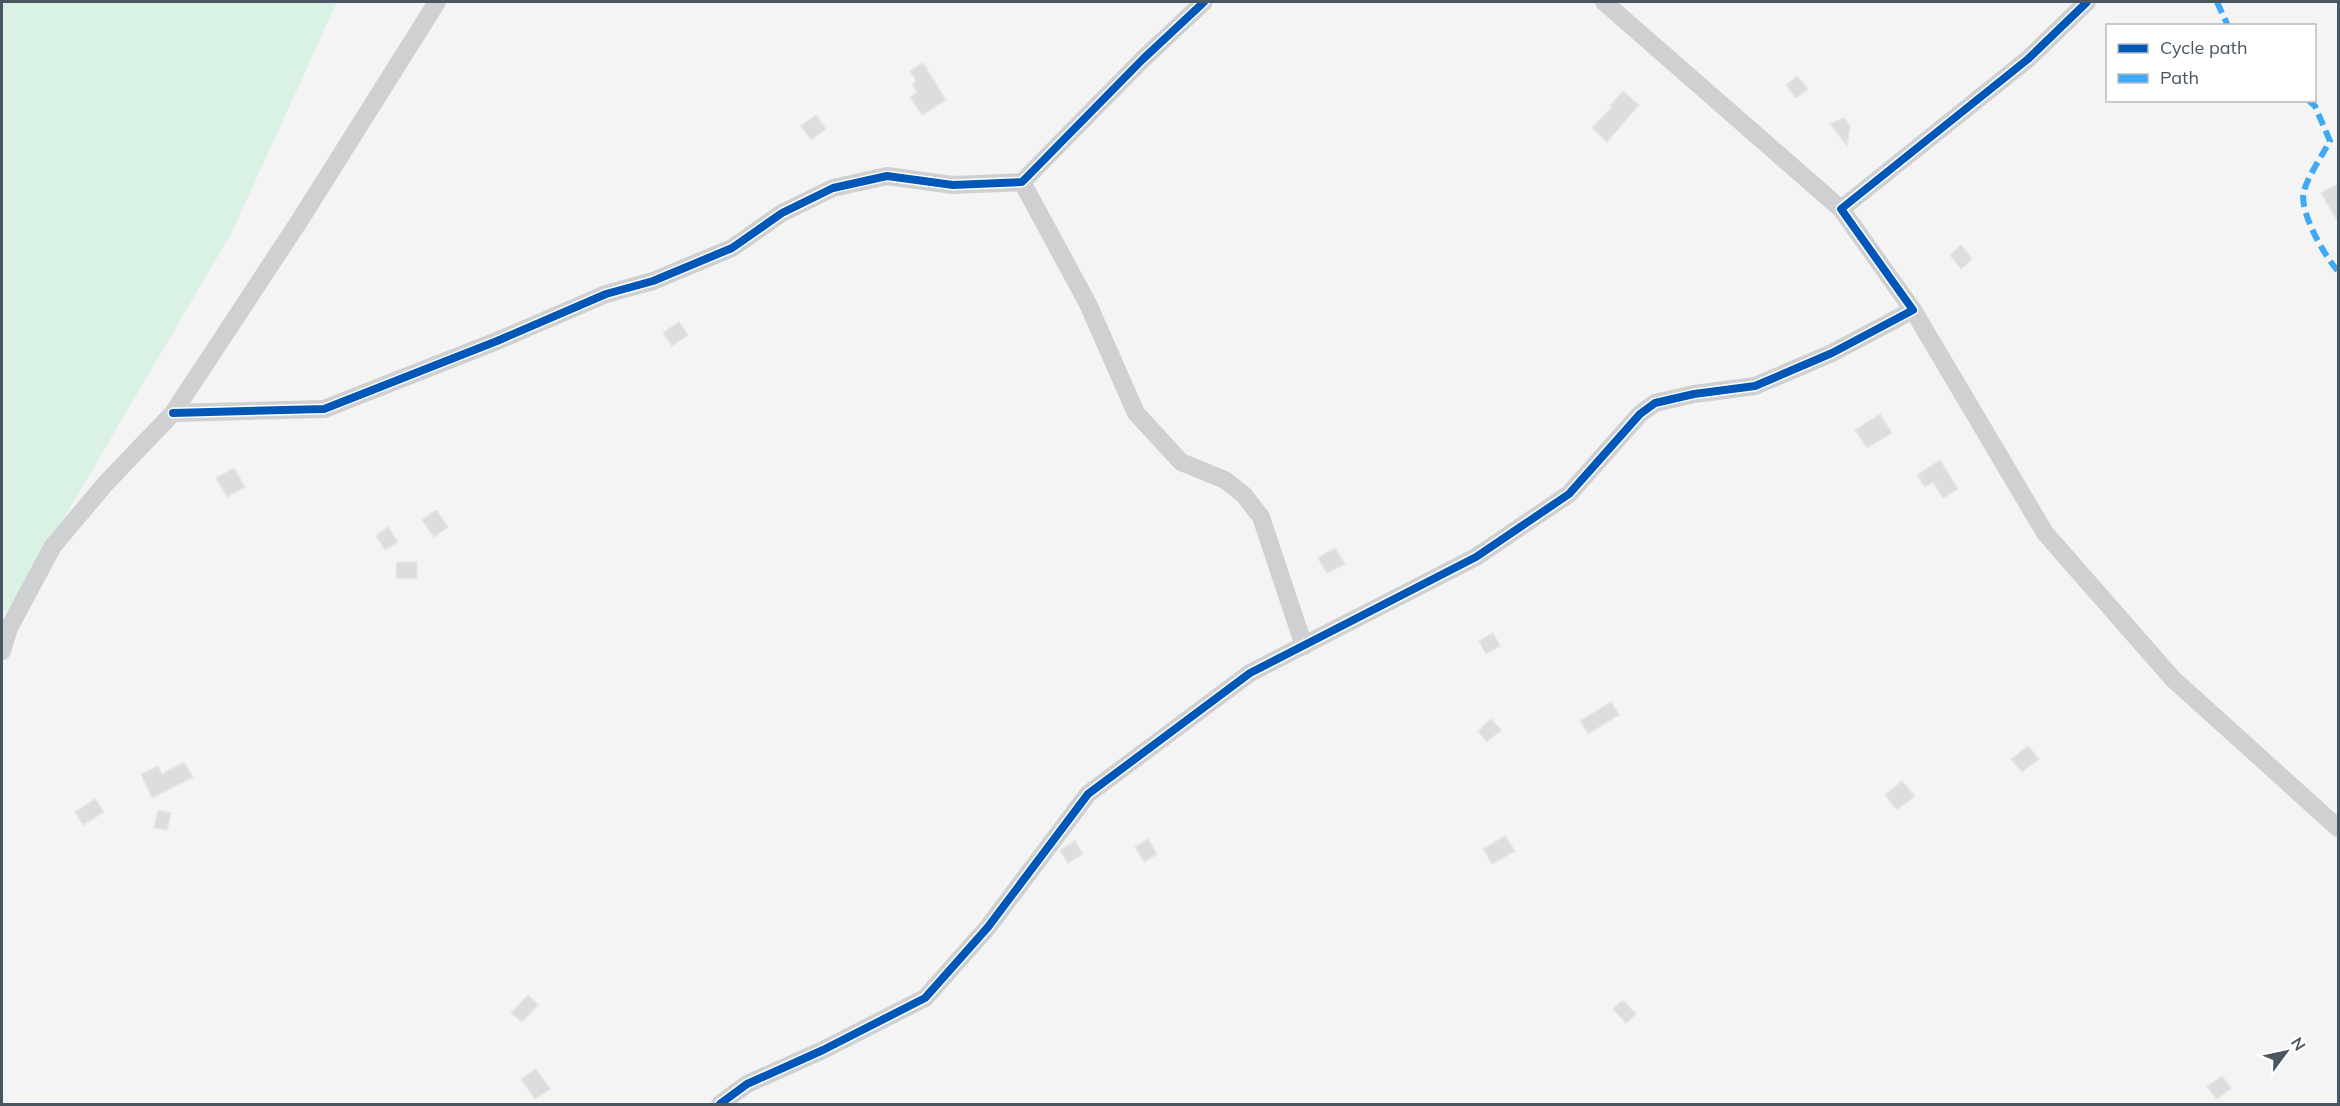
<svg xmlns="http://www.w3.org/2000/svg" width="2340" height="1106" font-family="Mulish,sans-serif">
<rect width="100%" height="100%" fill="#f4f4f4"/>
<path fill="#d9f2e3" d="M2,2H337L232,232L10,610L2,611Z"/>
<path fill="#ddddde" stroke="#e5e6e7" stroke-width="1.5" d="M923,63L946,100L922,115L910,97L917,92L912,84L916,81L910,71Z
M1797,76L1808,89L1796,98L1786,85Z
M1623,91L1639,105L1607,142L1592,128L1612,107L1610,106Z
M816,115L826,129L811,140L801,126Z
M1844,118L1850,126L1847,146L1830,124Z
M2338,184V222L2321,193Z
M1961,245L1972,259L1961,269L1950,255Z
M679,322L688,335L672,346L663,333Z
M1880,414L1892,433L1867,448L1855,430Z
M1940,460L1958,489L1943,498L1933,482L1925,487L1917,475Z
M234,468L245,487L227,497L216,478Z
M436,510L448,527L434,537L422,520Z
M388,527L398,542L385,550L376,536Z
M1335,548L1345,564L1327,573L1318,558Z
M397,562H417V579L396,578Z
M1493,633L1500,646L1486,654L1479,641Z
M1611,702L1619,715L1588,734L1580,721Z
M1491,719L1501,730L1487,742L1478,731Z
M2028,746L2039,759L2022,772L2011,759Z
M184,762L193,777L152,798L141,774L158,766L162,774Z
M1902,781L1915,796L1897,810L1885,795Z
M95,799L104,812L83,825L75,812Z
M158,810L171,813L167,830L154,828Z
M1505,836L1515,851L1492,864L1483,849Z
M1148,839L1157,854L1144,862L1135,847Z
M1075,841L1083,854L1068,863L1060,850Z
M528,995L538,1005L522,1022L511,1013Z
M1623,1000L1636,1014L1626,1023L1613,1009Z
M536,1069L550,1089L535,1099L521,1079Z
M2222,1076L2231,1088L2217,1099L2207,1087Z"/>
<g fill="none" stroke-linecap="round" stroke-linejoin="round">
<path stroke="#ced0d2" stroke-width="18" d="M1604,2L1841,209
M1022,182L1088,304L1136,413L1181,462L1225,480L1244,495L1261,517L1304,646
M1913,310L2045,533L2173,679L2338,828
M173,413L324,409L497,341L606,294L653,281L732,248L782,213L833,188L887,176L953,185L1022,182L1143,59L1204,2
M2,651L9,628L53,546L106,483L173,413L300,220L437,2
M720,1104L747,1084L823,1050L925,998L988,927L1088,794L1250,673L1476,557L1569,494L1640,414L1655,403L1694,394L1755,386L1832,353L1913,310L1841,209L2028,59L2087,2"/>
<path stroke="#3fa9f5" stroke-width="6" stroke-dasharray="12 6" stroke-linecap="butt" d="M2217,2L2228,26
M2308,100L2315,106L2330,141C2323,154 2307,178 2304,191C2298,210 2325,257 2338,271"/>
<defs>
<path id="cycleway" d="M173,413L324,409L497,341L606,294L653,281L732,248L782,213L833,188L887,176L953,185L1022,182L1143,59L1204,2
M720,1104L747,1084L823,1050L925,998L988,927L1088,794L1250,673L1476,557L1569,494L1640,414L1655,403L1694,394L1755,386L1832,353L1913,310L1841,209L2028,59L2087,2"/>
</defs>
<use href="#cycleway" stroke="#fff" stroke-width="11"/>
<use href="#cycleway" stroke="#0057b8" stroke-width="8"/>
</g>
<rect width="2340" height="1106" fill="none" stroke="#4a5661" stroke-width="6"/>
<rect x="2106" y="24" width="210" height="78" fill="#ffffff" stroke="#b7bbc0" stroke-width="1.5"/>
<rect x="2118" y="44" width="30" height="9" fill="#0057b8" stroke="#b7bbc0" stroke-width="1.5"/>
<text x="2160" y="54" font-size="18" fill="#4a5661">Cycle path</text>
<rect x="2118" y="74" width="30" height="9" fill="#3fa9f5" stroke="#b7bbc0" stroke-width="1.5"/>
<text x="2160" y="84" font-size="18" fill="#4a5661">Path</text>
<g transform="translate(2286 1052) rotate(57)" stroke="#ffffff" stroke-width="4.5" paint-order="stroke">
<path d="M0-4.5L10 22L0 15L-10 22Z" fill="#4a5661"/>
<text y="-9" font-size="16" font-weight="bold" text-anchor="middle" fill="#4a5661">N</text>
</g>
</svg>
